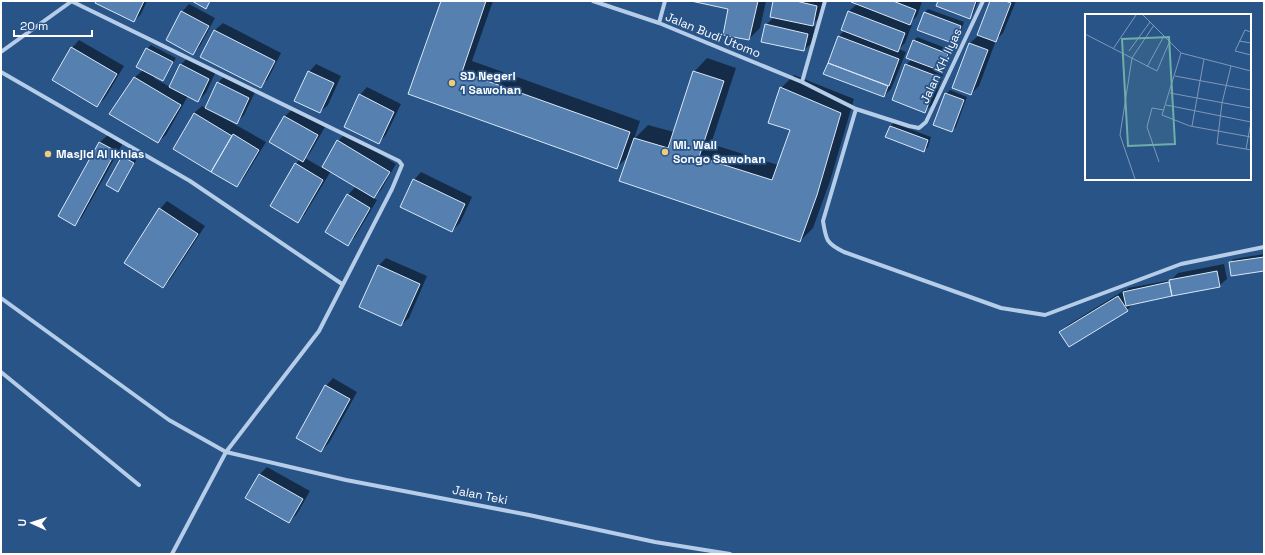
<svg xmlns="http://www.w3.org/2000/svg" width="1265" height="555" font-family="'Space Grotesk',sans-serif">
<rect width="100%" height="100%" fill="#295487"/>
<path fill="#0007" d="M97,1H147L141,14L134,21Z
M442,1H493L472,61L640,121L634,139L648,125L674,132L694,72L707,58L736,68L711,144L778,165L791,130L781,88L794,75L854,99L830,181L813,228L800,241L629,156L616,168L409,94Z
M696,1H766L760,28L749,39L729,9Z
M774,1H823L820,17L811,26H815L812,43L804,50L766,25L774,17Z
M852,1H920L922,2L917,16L909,24L912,25L905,43L899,49L906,52L896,77L891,89L884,96L825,74L838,37L844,31L848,12L857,4Z
M939,1H978L973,14L969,18Z
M991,1H1016L1003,33L994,42L995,43L979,86L971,94L970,43L978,36Z
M189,4L215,18L200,46L193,54L182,12Z
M928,9L964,22L958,39L954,43L925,12Z
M223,23L281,53L268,79L260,87L202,56L215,30Z
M917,37L951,50L945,66L942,68L945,69L933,104L925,111L906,65L912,59L914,41Z
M79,40L124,66L105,98L97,106L72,48Z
M151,45L176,58L166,76L163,80L155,76L154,78L170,87L180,65L188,58L216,71L206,93L198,101L188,96L166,135L158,142L134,78L143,70L147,49Z
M316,64L341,76L328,105L320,112L309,72Z
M225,75L256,90L244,115L237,122L221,115L220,116L266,142L244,178L237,186L194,113L202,106L206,108L218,83Z
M367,87L401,104L386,135L379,142L360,95Z
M950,90L967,97L956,127L952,131L946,94Z
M293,109L325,127L310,153L305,158L322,168L338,141L346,133L396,164L381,190L373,198L377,200L355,237L348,244V195L356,186L331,171L305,214L298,222L296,164L300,159L270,142L285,116Z
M894,123L931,137L928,147L924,151L890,126Z
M108,135L123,143L82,217L74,225L59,216L100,142Z
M126,153L137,159L121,187L118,191L122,157Z
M421,172L472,197L460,223L452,231L414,180Z
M167,201L205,226L170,280L163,287L160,209Z
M1264,254V270L1230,262L1234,259Z
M386,258L427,276L409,318L401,325L360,306L379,265Z
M1224,264L1227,279L1219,286L1134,303L1127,310L1060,332L1068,325L1126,289L1127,290L1128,288L1171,280L1178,273Z
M333,378L357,392L329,443L321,451L326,386Z
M267,467L310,491L297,514L289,522L259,475Z"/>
<path fill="#5680b0" stroke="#d9e7f6" d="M96,1H144L134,22L95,3Z
M192,1H210L206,9Z
M441,1H486L462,72L630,132L617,169L408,94Z
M691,1H758L749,40L723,35L728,9Z
M773,1H796L817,6L813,26L770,17Z
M851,1H893L916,10L910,25L851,2Z
M938,1H976L970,19L936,6Z
M990,1H1005L1011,3L996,42L977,35Z
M181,11L209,26L193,55L166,40Z
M848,11L905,33L898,52L841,30Z
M924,12L961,26L955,44L917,30Z
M765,24L808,34L804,51L761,42Z
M214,30L275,61L261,88L200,57Z
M838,36L899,59L889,86L828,63Z
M913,40L948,54L941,71L906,58Z
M969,43L988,50L971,95L952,88Z
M71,47L117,74L97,107L52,80Z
M146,48L173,62L163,81L136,67Z
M828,63L888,86L884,97L823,74Z
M180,64L209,79L198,102L169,87Z
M905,64L939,77L925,113L892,100Z
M308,71L334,83L320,113L294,101Z
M693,71L724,81L699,157L772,180L790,130L768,123L780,87L841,113L817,195L800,242L619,181L634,138L668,148Z
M134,77L181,105L158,143L109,114Z
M217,82L249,98L237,124L205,108Z
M945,93L964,100L952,132L933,125Z
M359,94L394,112L379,144L344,127Z
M194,113L232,136L211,172L173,149Z
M284,116L318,135L303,162L269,142Z
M890,126L928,140L924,152L885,137Z
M233,134L259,150L237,187L211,172Z
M337,140L390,172L374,198L322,167Z
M99,142L116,151L75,226L58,216Z
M122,156L134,163L118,192L106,185Z
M295,163L323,180L298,223L270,206Z
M413,179L465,204L452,232L400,207Z
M347,194L370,208L348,246L325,232Z
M159,208L198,234L163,288L124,263Z
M1264,257V271L1231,276L1229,262Z
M378,265L420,284L401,326L359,307Z
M1217,271L1220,287L1172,296L1169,280Z
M1169,282L1172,296L1126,306L1123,292Z
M1118,296L1128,311L1069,347L1059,332Z
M325,385L350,399L321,452L296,438Z
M259,474L303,499L289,523L245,498Z"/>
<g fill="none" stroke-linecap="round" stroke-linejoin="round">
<path stroke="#b5cde8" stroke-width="4" d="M71,1L399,161L402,165L392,189L319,331L226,452L172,554
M593,1L659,23L802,82L856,109L909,126L919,128L926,122L983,1
M659,23L665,1
M1,52L72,1
M1,72L190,181L342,284
M802,82L825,1
M856,109L823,221C826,240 826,243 844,252L1001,308L1045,315L1181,264L1264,247
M1,298L169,420L226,452L346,480L529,515L655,542L730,554
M1,372L139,485"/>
</g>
<g fill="#efcb7c" stroke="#295487" stroke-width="1.5">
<circle cx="452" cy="83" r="4"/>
<circle cx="665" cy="152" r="4"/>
<circle cx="48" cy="154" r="4"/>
</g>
<g text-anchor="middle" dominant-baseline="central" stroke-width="3.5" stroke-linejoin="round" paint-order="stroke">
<g font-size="12" fill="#fff" stroke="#295487">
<text transform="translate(713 35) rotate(22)">Jalan Budi Utomo</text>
<text transform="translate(941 66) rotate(-65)">Jalan KH. Ilyas</text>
<text transform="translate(480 495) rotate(11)">Jalan Teki</text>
</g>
<g font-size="12" font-weight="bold" fill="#fff" stroke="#295487" text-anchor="start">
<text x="460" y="76">SD Negeri<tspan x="460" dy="14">1 Sawohan</tspan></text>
<text x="673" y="145">MI. Wali<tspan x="673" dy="14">Songo Sawohan</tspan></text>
<text x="56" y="154">Masjid Al Ikhlas</text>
</g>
</g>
<g transform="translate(1085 14)">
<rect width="166" height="166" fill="#295487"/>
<path fill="none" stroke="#7f98b7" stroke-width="1" d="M58,1L96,39L166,57M166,18L160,16L150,37L166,41M0,20L72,57L84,29M154,27L166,29M28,35L51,1M44,37L65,8M96,39L77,101L105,112L166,123M146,52L137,89L132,130L166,136M62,53L79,22M90,62L166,76M85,79L166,94M81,91L166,108M107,112L119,45M161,135L166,108M74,148L62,113L67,94L79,96M50,165L35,121L47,44L69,11"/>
<path fill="#6fada8" fill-opacity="0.15" stroke="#6fada8" stroke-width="2" d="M84,23L90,130L43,132L37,25Z"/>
<rect width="166" height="166" fill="none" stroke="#fff" stroke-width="2"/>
</g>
<rect width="1265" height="555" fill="none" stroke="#ffffff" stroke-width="4"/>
<g transform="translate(32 523) rotate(273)" stroke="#295487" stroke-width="3" paint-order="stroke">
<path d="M0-3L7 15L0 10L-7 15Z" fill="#ffffff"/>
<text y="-6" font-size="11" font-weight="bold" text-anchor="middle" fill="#ffffff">U</text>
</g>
<path d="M14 30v6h78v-6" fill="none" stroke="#ffffff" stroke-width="2"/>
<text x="20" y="30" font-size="12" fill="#ffffff" stroke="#295487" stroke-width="3" paint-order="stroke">20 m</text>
</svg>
